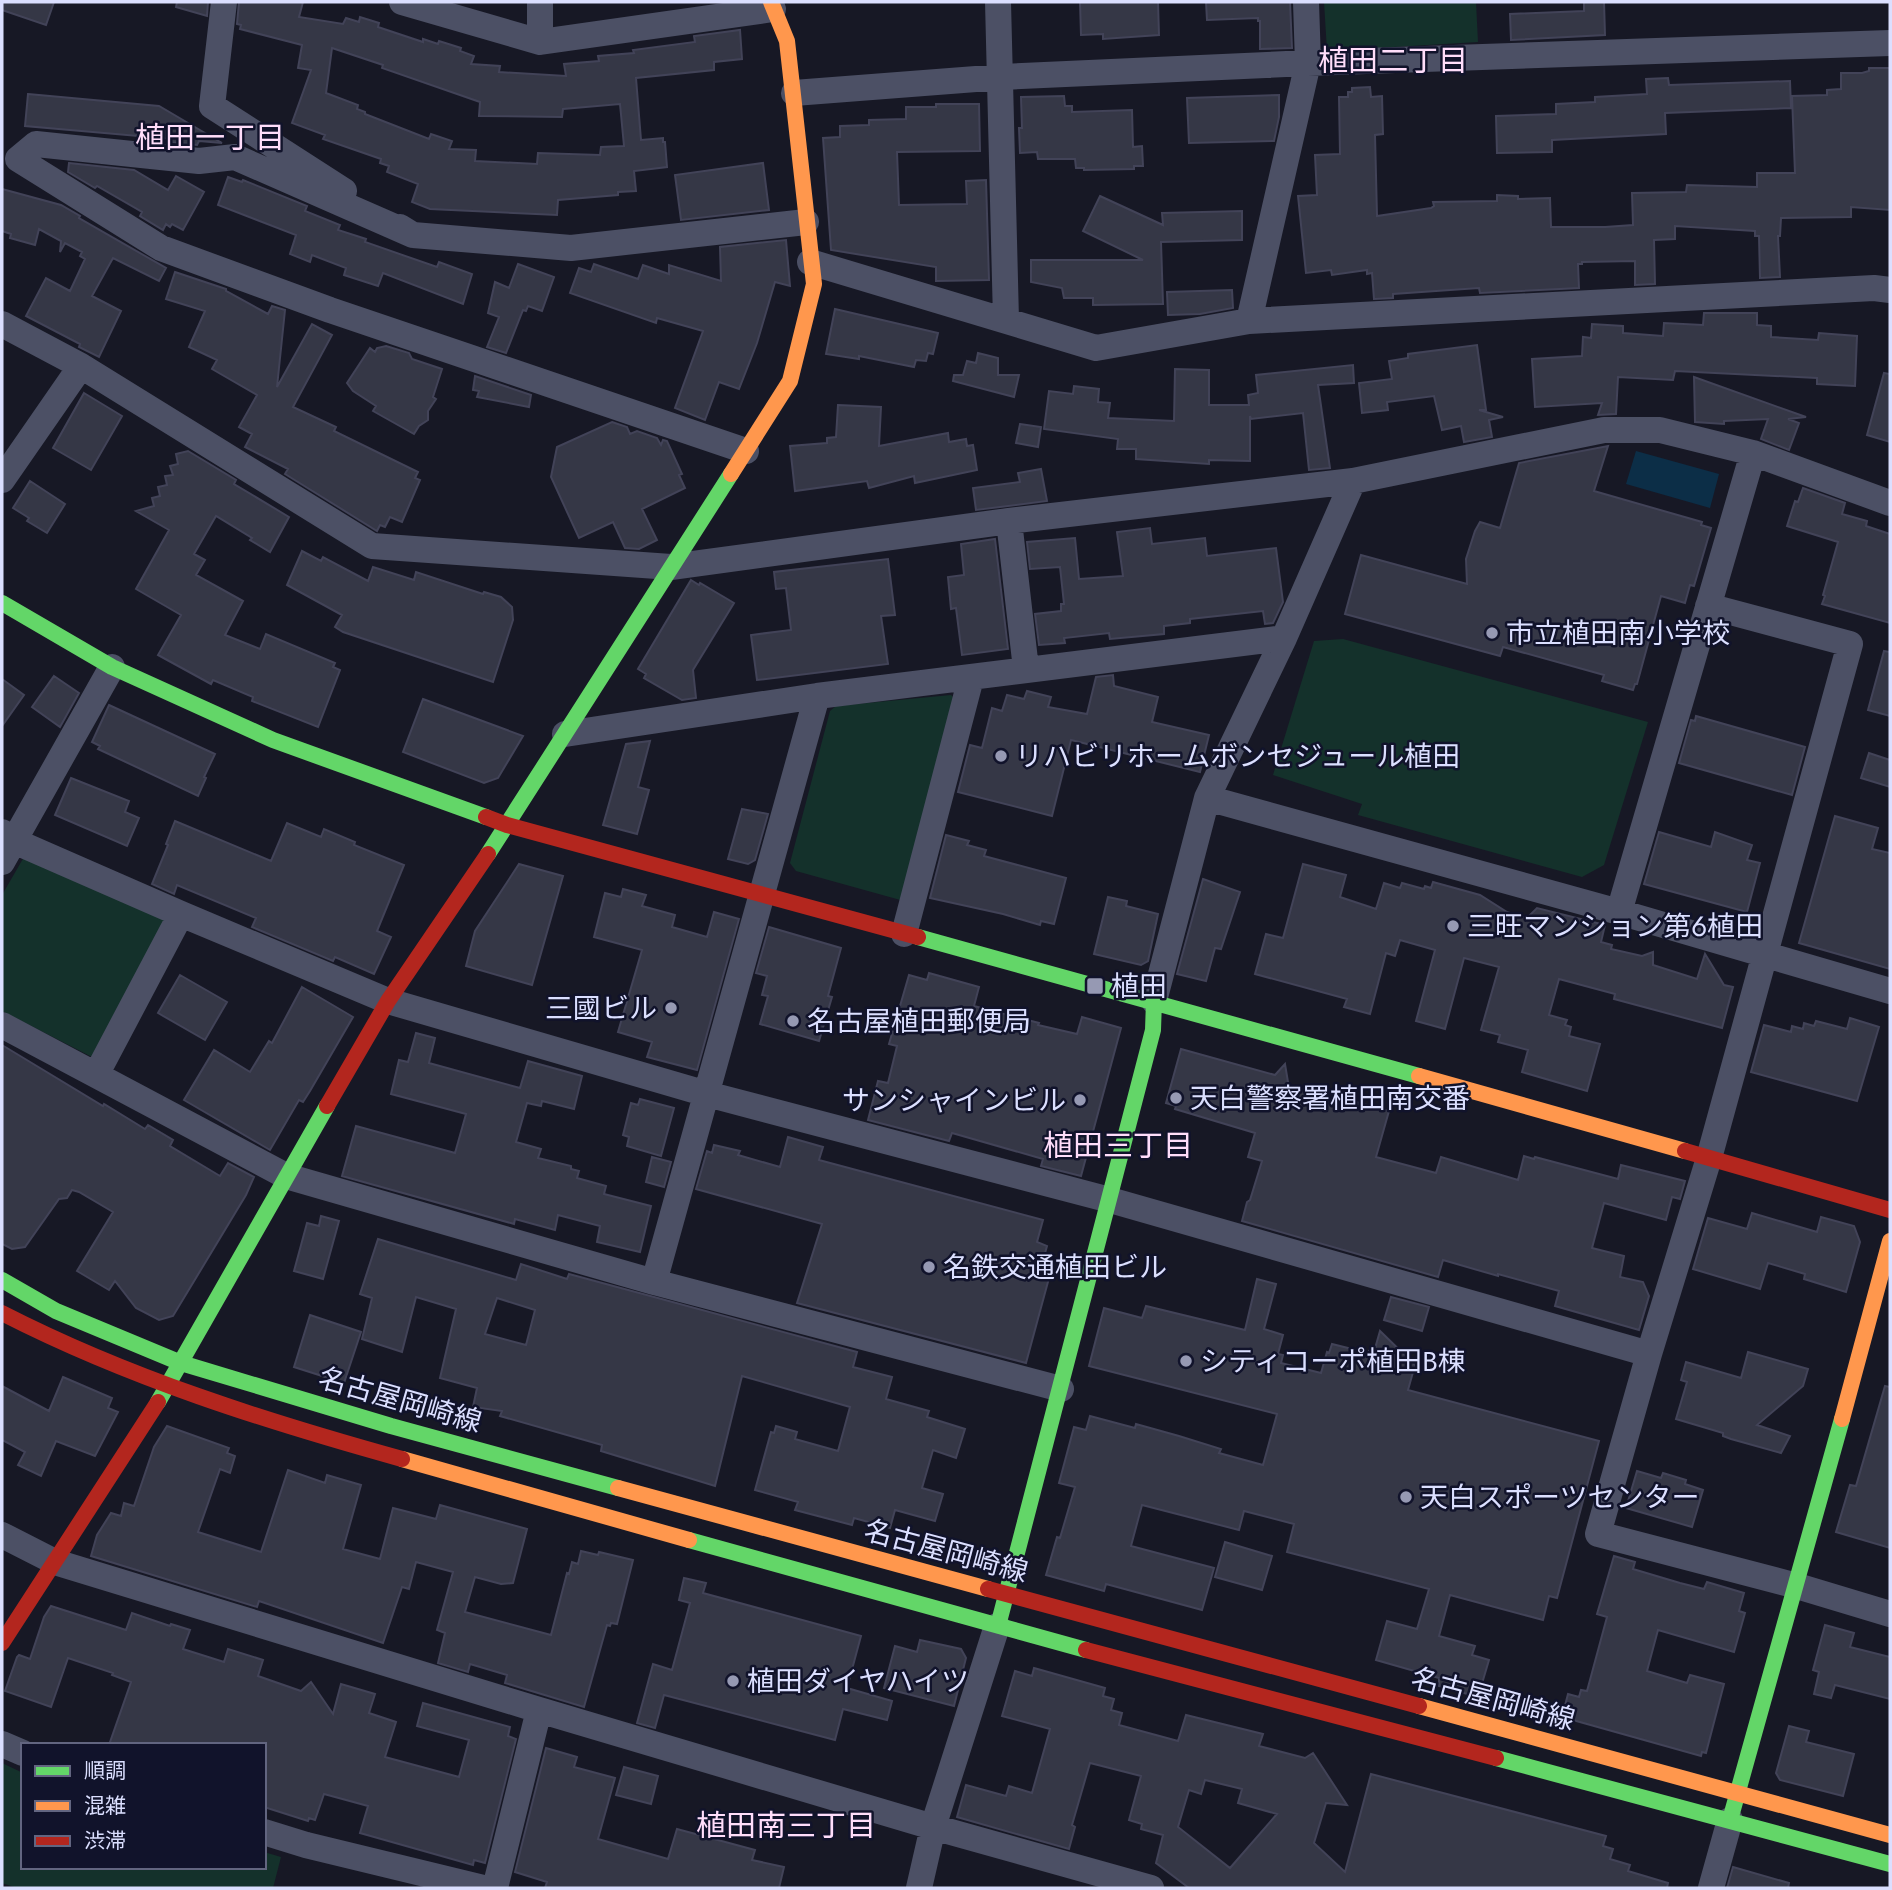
<svg xmlns="http://www.w3.org/2000/svg" width="1892" height="1890" font-family="Jost,'Noto Sans JP',sans-serif">
<rect width="100%" height="100%" fill="#171825"/>
<path fill="#14312b" d="M1324,2H1476L1478,42L1327,51Z
M1343,639L1648,722L1604,865L1582,877L1358,815L1362,804L1273,775L1314,641Z
M951,695L958,702L904,901L796,871L790,863L830,711L836,706Z
M24,857L167,916L92,1057L2,1011V895Z
M2,1763L23,1773V1867H264V1852L281,1857L273,1888H17L2,1883Z"/>
<path fill="#0c2e47" d="M1636,451L1719,474L1710,508L1626,484Z"/>
<path fill="#353746" stroke="#424358" stroke-width="2" fill-rule="evenodd" d="M2,2H54L46,25L2,10Z
M177,2H208L207,16L176,7Z
M239,2H303L299,17L343,24L346,18L359,22L360,17L379,23L378,27L423,42V39L438,44L439,41L461,48L460,51L474,56L471,64L500,66L499,72L566,76L564,64L599,61L598,56L634,53L633,50L695,42L694,36L740,30L742,59L714,62V70L636,78L641,140L663,138V142H665L667,167L634,171L636,191L618,192V195L558,200L557,215L430,209L412,202L418,184L387,172L389,166L380,163L381,159L323,139L325,135L292,123L311,70L298,68L302,45L240,29L241,25L237,24ZM332,48L383,65L382,68L480,102L479,116L562,117L563,109L620,104L624,146L601,147L600,155L538,153L537,164L475,161L476,150L449,149L452,141L431,134L429,139L365,114V112L357,109L358,105L326,93Z
M1080,2H1158L1159,35L1103,39V34L1081,35Z
M1206,2H1290L1292,48L1260,49V21H1258V18L1207,20Z
M1584,2H1604L1605,35L1511,40L1510,14L1584,11Z
M1869,68H1890V210L1851,207V217L1781,218L1780,236H1778L1780,277L1760,278L1759,236H1755V231L1675,226V239L1654,240L1655,284L1635,285V261L1582,262V264H1578L1579,288L1480,293L1479,288L1393,294V298L1374,299L1372,273L1367,274V270L1332,275L1331,270L1306,273L1298,196L1317,195L1315,155L1340,154L1339,97H1348V92H1352V88L1370,87L1371,97L1382,96L1383,134L1375,135L1377,216L1431,208L1434,206L1433,202L1497,201V195L1518,196V199L1550,198L1551,227H1605L1633,225L1632,193L1686,192L1687,185L1757,187V173H1795L1792,96L1827,95V90L1841,89V73H1862L1869,71Z
M1668,78L1669,85L1790,81L1791,108L1665,113L1666,134L1552,140V152L1497,153L1496,116L1556,114V104L1595,102V97L1647,94L1646,79Z
M28,94L159,106L222,143L199,141L197,145L171,142L173,139L25,126Z
M1279,95V117L1274,141L1189,143L1187,98Z
M1064,96L1065,106H1072V112L1132,110L1133,147L1142,146L1143,166H1134V169L1084,170V168H1076L1075,159H1038L1037,152L1020,153L1019,128H1022L1021,97Z
M936,104H979L980,151L897,152L899,205L967,204L966,181L986,180L989,280L936,281V267L831,250L823,138L840,137V126L869,125V120L906,119V107H936Z
M69,163L134,170L168,190L176,176L204,192L183,230L172,224L170,227L166,224L163,230L140,216L142,212L97,186L95,188L68,172Z
M763,163L769,210L681,220L675,175Z
M228,177L242,182L243,180L307,206L305,211L340,225L338,230L366,239L365,242L437,267L439,262L472,274L463,304L383,273L378,286L344,275L346,268L312,255L310,262L290,254L296,235L218,205Z
M2,189L61,205L80,216L79,218L166,268L159,281L113,258L92,296L121,311L99,357L79,347L80,344L26,316L46,278L70,291L85,259L80,256L82,252L65,243L60,252L61,241L39,229L35,245L10,238L11,234L2,231Z
M1100,196L1163,225L1162,213L1242,211V240L1161,242L1163,304L1093,305V298H1064L1062,288L1031,282V260H1143L1083,231Z
M786,240L790,286L775,282L757,343L739,389L719,382L705,420L675,408L703,331L657,318L656,323L570,293L579,268L591,272L594,264L638,279L643,265L669,274V265L721,281L720,247Z
M518,264L554,277L542,311L528,306L526,311L523,310L506,353L487,347L499,317L488,313L495,282L509,288Z
M175,272L226,289V291L268,314L272,306L285,310L277,387L312,324L332,335L293,407L336,427L334,431L418,472L415,478L420,480L402,522L390,517L385,527L380,525L377,531L285,474L288,469L245,447L252,434L239,427L257,395L212,369L217,360L189,347L205,311L166,299Z
M1232,290L1233,308L1200,314L1168,315L1167,292Z
M835,309L938,333L933,354L928,353L926,361L916,360L914,367L859,356V359L826,354Z
M1704,313H1757V325L1771,326V337L1818,340L1819,333L1857,336L1855,386L1817,384V378L1675,371L1673,380L1618,377L1616,414L1598,415L1602,403L1535,407L1532,359L1582,356L1583,337L1591,338L1592,324L1623,326V333L1663,336L1664,323L1703,325Z
M1477,345L1486,410H1479L1503,417L1489,420L1492,437L1464,442L1461,426L1442,430L1434,396L1387,402L1388,410L1362,413L1359,383L1392,379L1389,361L1408,358V354Z
M386,346L409,353L412,359L442,369L433,397L436,399L428,411V420L419,426L414,434L373,411L376,406L353,391L347,383L370,348L375,352L377,348Z
M978,353L998,358V375H1019L1014,397L953,381L954,375H963L967,361L976,363Z
M1353,365L1354,383L1318,385L1330,468L1309,470L1303,413L1251,419L1250,416V461L1209,460V464L1136,459V449H1117L1118,439L1044,429L1049,391L1073,394L1074,386L1099,389L1098,402L1110,403L1108,418L1174,421L1175,369L1209,370V405H1249L1248,395L1258,393L1256,375Z
M1884,373L1890,374V442L1867,435Z
M475,376L531,395L529,407L477,397L479,391L473,390Z
M1694,377L1806,417L1788,419L1799,423L1789,450L1761,439L1768,419L1724,421V424L1695,422Z
M84,393L122,416L91,470L53,448Z
M838,405L881,407L879,446L948,433L949,442L966,439L967,446L973,445L977,470L915,483L914,476L869,488L867,481L795,491L790,446L827,443V438L836,437Z
M612,422L627,427L630,434L637,431L657,438L661,445L663,440L667,441L682,474L679,475L685,488L642,509L657,540L639,549L625,548L613,522L579,538L551,477L557,447Z
M1020,424L1041,427L1038,447L1016,443Z
M1608,446L1594,491L1702,522L1701,525L1711,528L1694,586L1690,585L1685,603L1661,596L1637,684H1635L1633,690L1602,681L1604,675L1503,647L1500,656L1345,614L1361,555L1467,584L1466,559L1475,531L1480,522L1500,528L1519,463Z
M188,451L236,480L234,484L289,517L270,552L250,540L252,538L216,516L194,554L205,560L196,575L243,601L225,635L260,649L266,634L335,663L333,667L340,670L318,727L252,701L253,697L213,680L211,684L158,655L181,615L136,589L169,530L136,511L154,506L152,498L160,496L158,487L167,485L165,476L173,475L170,466L178,464L176,454Z
M1041,469L1047,501L976,510L973,488L1020,482L1018,473Z
M30,481L65,504L47,533L27,521L29,518L13,508Z
M1803,488L1845,503L1842,514L1867,521L1866,526L1890,534V623L1822,604L1825,596L1823,595L1838,542L1787,526L1795,501L1798,502Z
M1150,528L1152,544L1205,538L1207,556L1276,548L1283,602L1273,623L1265,624L1263,611L1190,619V623L1164,626V634L1110,639L1109,633L1064,638L1065,643L1039,645L1035,614L1061,611V604H1064L1060,567L1030,569L1027,542L1075,538L1079,579L1123,576L1117,532Z
M995,539L1008,649L962,655L956,608L951,609L948,577L964,575L961,544Z
M302,551L321,561L323,557L368,581L373,567L414,580L416,572L483,594L484,592L501,597L512,607L513,620L493,682L343,632L335,627L342,615L287,585Z
M888,559L895,615L881,616L888,664L757,680L751,635L791,630L786,588L776,589L774,572Z
M691,580L699,585L700,583L734,603L693,670L696,698L682,700L644,678L646,674L638,669Z
M1884,651L1890,652V716L1868,710Z
M1113,675L1114,686L1158,697L1152,722L1209,735L1200,772L1071,740L1052,816L958,792L970,745L982,748L992,708L1002,711L1007,695L1024,699L1027,691L1051,697L1048,707L1087,714L1096,677Z
M54,676L79,693L60,727L32,707Z
M2,679L24,695L2,726Z
M423,699L523,736L498,778L484,783L403,752Z
M109,705L215,754L204,777L206,778L198,796L98,749L100,746L92,742Z
M1696,716L1805,747L1792,795L1679,763L1691,720L1695,721Z
M650,741L638,787L649,790L637,834L603,825L626,744Z
M1869,753L1890,760V787L1861,778Z
M71,778L129,801L125,812L139,818L127,846L55,815Z
M742,809L768,814L755,860L748,864L728,859Z
M1835,816L1878,828L1872,849L1890,853V969L1799,943Z
M175,821L271,861L287,823L321,837L324,829L355,842L354,845L404,865L377,931L391,937L374,974L335,957L333,961L252,927L256,918L177,885L174,894L152,884L168,845L166,844Z
M1659,832L1711,847L1715,832L1752,845L1747,860L1760,863L1747,912L1644,884Z
M946,835L969,841L967,845L986,850L984,856L1066,878L1054,924L1041,921L1040,925L1003,914L930,898Z
M519,864L563,876L532,985L466,966L475,931Z
M1303,864L1346,875L1340,897L1376,909L1384,883L1400,888L1402,883L1424,889L1425,886L1431,888L1433,882L1480,895L1507,912L1527,918L1537,908L1605,925L1601,942L1612,945L1611,949L1642,956L1653,952V965L1697,979L1705,954L1724,985L1733,987L1722,1028L1614,999L1615,994L1559,979L1549,1015L1567,1020L1565,1025L1571,1027L1569,1036L1600,1044L1587,1091L1522,1072L1528,1050L1498,1042L1500,1035L1481,1030L1499,967L1464,958L1445,1029L1416,1021L1435,950L1400,940L1395,956L1386,953L1370,1014L1344,1007L1347,999L1255,974L1266,934L1283,938Z
M1203,879L1240,892L1221,949L1215,948L1206,981L1177,974Z
M623,889L646,895L642,906L675,915L672,927L707,937L714,912L739,919L697,1070L647,1057L652,1042L618,1032L642,950L594,937L605,893L621,897Z
M1108,897L1127,901L1126,906L1158,914L1148,961L1141,965L1094,954Z
M769,927L841,948L828,996L832,997L819,1041L760,1024L768,996L762,995L767,976L756,973Z
M929,973L979,987L974,1006L1039,1023L1038,1025L1077,1034L1082,1017L1121,1028L1081,1176L1041,1166L1043,1159L952,1133L949,1141L868,1120L878,1081L888,1083L897,1046L889,1044L909,975L927,980Z
M180,975L227,1002L205,1040L158,1013Z
M302,987L353,1017L310,1091L303,1102L299,1100L270,1150L184,1100L214,1050L250,1072L269,1041L272,1043Z
M1850,1018L1879,1027L1857,1101L1751,1072L1764,1025L1791,1032L1792,1026L1803,1029L1804,1023L1814,1026L1816,1021L1847,1029Z
M416,1033L435,1038L429,1063L520,1088L528,1061L582,1076L574,1109L542,1101L541,1106L527,1103L516,1142L541,1149L538,1158L571,1166V1169L579,1171L577,1178L606,1186L604,1194L651,1206L640,1252L597,1242L600,1226L558,1215L555,1230L515,1219L514,1224L342,1176L356,1126L455,1153L466,1114L391,1094L399,1060L408,1062Z
M2,1045L103,1106L104,1104L145,1129L148,1125L173,1140L170,1146L220,1176L228,1163L254,1177L246,1195L173,1316L159,1320L136,1308L115,1281L109,1290L77,1271L113,1212L79,1192L72,1190L67,1198L59,1199L25,1247L12,1249L2,1244Z
M1181,1049L1275,1075L1285,1064L1289,1088L1341,1102L1342,1098L1389,1111L1376,1157L1436,1173L1441,1157L1518,1180L1524,1156L1534,1159L1535,1157L1618,1179L1621,1165L1685,1181L1680,1199L1672,1197L1666,1220L1604,1203L1592,1248L1624,1256L1620,1277L1643,1282L1649,1296L1639,1330L1555,1306L1559,1291L1498,1274V1276L1443,1260L1438,1277L1242,1221L1247,1202L1250,1200L1262,1161L1248,1157L1255,1133L1175,1109L1176,1106L1166,1103Z
M640,1099L674,1108L661,1156L627,1146L629,1137L623,1135L631,1103L638,1105Z
M788,1137L823,1147L819,1160L1043,1220L1037,1242L1047,1246L1042,1264L1052,1267L1026,1363L797,1303L822,1224L696,1189L707,1151L712,1153L714,1145L740,1151L738,1155L780,1167Z
M652,1157L671,1162L664,1187L646,1182Z
M1752,1213L1817,1232L1821,1217L1854,1226L1860,1242L1846,1292L1804,1279L1805,1274L1768,1263L1760,1289L1693,1269L1708,1218L1747,1229Z
M321,1216L339,1221L323,1279L294,1271L307,1223L319,1226Z
M378,1239L516,1280L521,1264L567,1279L569,1274L857,1352L853,1367L892,1377L886,1399L929,1411L927,1417L965,1429L956,1458L933,1450L922,1488L943,1494L935,1521L895,1510L890,1528L854,1518L852,1525L795,1510L798,1502L755,1490L771,1432L774,1433L776,1426L797,1432L795,1439L838,1451L850,1407L742,1376L715,1486L601,1451L602,1445L500,1416L502,1411L473,1407L477,1388L440,1378L456,1309L416,1297L402,1352L362,1339L372,1298L360,1294ZM497,1298L535,1310L526,1345L485,1334Z
M1257,1279L1276,1284L1264,1329L1283,1335L1278,1354L1283,1355L1281,1363L1321,1373L1327,1352L1329,1353L1332,1344L1368,1353L1369,1351L1374,1352L1380,1331L1415,1365L1408,1390L1599,1441L1557,1598L1549,1596L1543,1620L1450,1595L1439,1636L1475,1646L1472,1655L1489,1660L1478,1697L1439,1686V1678L1376,1660L1387,1621L1417,1629L1429,1589L1287,1552L1294,1524L1244,1511L1239,1530L1142,1505L1131,1546L1214,1568L1202,1610L1106,1584L1104,1591L1046,1575L1057,1537L1060,1538L1075,1487L1059,1483L1074,1427L1086,1430L1090,1416L1135,1428L1136,1424L1179,1436L1221,1449L1219,1453L1263,1465L1277,1414L1089,1366L1104,1308L1142,1318L1146,1306L1245,1330Z
M1391,1297L1429,1307L1422,1331L1384,1320Z
M310,1315L361,1332L344,1383L294,1367Z
M1748,1352L1808,1369L1803,1386L1757,1425L1790,1436L1781,1453L1731,1439L1723,1436V1433L1676,1419L1687,1382L1681,1380L1686,1362L1741,1378Z
M63,1377L112,1398L108,1408L118,1412L95,1456L56,1441L41,1476L18,1465L25,1452L2,1440V1386L49,1411Z
M1885,1386L1890,1387V1548L1836,1532L1850,1485L1856,1486Z
M167,1426L229,1448L227,1453L235,1456L230,1473L220,1469L198,1532L261,1552L288,1470L325,1483L327,1475L361,1485L343,1549L380,1559L393,1508L436,1519L440,1505L527,1529L513,1583L501,1584L475,1577L465,1612L551,1635L567,1573L569,1574L572,1562L578,1564L581,1551L598,1555L599,1552L633,1560L617,1624L611,1623L610,1626L607,1625L584,1707L505,1683L507,1675L470,1664L468,1672L438,1663L445,1633L437,1630L453,1572L416,1562L409,1589L402,1587L383,1643L259,1601L257,1607L91,1556L97,1535L111,1513L121,1516L124,1503L134,1506L154,1447Z
M1637,1471L1661,1478L1663,1473L1686,1480L1685,1484L1703,1490L1692,1527L1626,1508Z
M1225,1542L1272,1556L1262,1590L1215,1577Z
M1614,1556L1635,1562L1633,1569L1680,1583L1704,1589L1707,1582L1744,1593L1739,1611L1745,1613L1734,1652L1658,1630L1647,1671L1687,1683L1690,1675L1724,1684L1706,1753L1702,1752L1701,1756L1562,1717L1568,1694L1579,1697L1581,1690L1587,1691L1607,1617L1597,1614Z
M684,1578L706,1583L703,1593L861,1636L847,1688L892,1701L887,1720L843,1709L835,1740L664,1695L655,1728L637,1723L653,1664L672,1670L690,1603L679,1600Z
M51,1606L126,1630L132,1613L170,1626L171,1624L190,1630L183,1649L224,1662L228,1649L263,1660L258,1676L301,1691L311,1682L333,1714L341,1684L375,1694L369,1713L396,1722L385,1757L459,1777L469,1740L417,1726L423,1703L510,1727L508,1736L516,1739L485,1863L474,1860L473,1865L360,1833L368,1806L324,1794L315,1820L309,1818L308,1821L264,1807V1745H109L131,1682L112,1675L113,1673L68,1658L51,1707L5,1691L17,1657L19,1655L30,1659L44,1617Z
M1825,1625L1854,1633L1850,1647L1890,1657V1699L1835,1685L1831,1698L1814,1694L1819,1672L1813,1670Z
M920,1640L961,1649L966,1658L954,1706L884,1688L895,1646L917,1652Z
M1034,1668L1105,1688L1103,1696L1114,1699L1111,1710L1122,1713L1119,1725L1178,1741L1186,1715L1263,1734L1259,1746L1305,1758L1313,1753L1347,1805L1326,1803L1314,1843L1345,1872L1371,1774L1606,1836L1603,1846L1613,1849L1610,1859L1630,1865L1628,1871L1668,1883L1667,1888H1189L1156,1863L1163,1835L1141,1829L1142,1824L1129,1820L1141,1776L1090,1763L1072,1825L1075,1827L1069,1849L957,1817L966,1785L1006,1796L1009,1786L1032,1793L1050,1729L1002,1716L1015,1671L1032,1676ZM1205,1780L1242,1789L1238,1803L1277,1814L1230,1868L1178,1827L1189,1790L1201,1794Z
M1789,1726L1809,1731L1806,1742L1854,1754L1843,1796L1780,1780L1776,1773Z
M546,1748L577,1757L574,1767L615,1778L598,1839L668,1859L677,1829L755,1850L752,1860L784,1867L779,1888H545L547,1882L515,1872Z
M624,1767L658,1776L651,1804L616,1795Z
M1733,1867L1789,1883L1788,1888H1727Z"/>
<g fill="none" stroke-linecap="round" stroke-linejoin="round">
<path stroke="#4c5065" stroke-width="26" d="M224,2L212,106L344,191
M402,2L540,42L773,9
M540,2V42
M998,2L1006,320
M794,93L1002,77L1308,63L1890,43
M400,227L413,235L571,248L806,222
M413,235L235,157L199,161L36,144L18,159L161,248L330,310L746,451
M810,262L1096,348L1249,321L1874,288L1890,290
M1249,321L1308,63L1306,2
M2,324L81,366L372,546L671,567L1009,521L1353,481L1604,430H1660L1753,453L1890,503
M2,480L81,366
M1009,521L1026,669
M565,734L817,696L1284,638
M1207,798L1619,912L1890,991
M2,832L14,841L181,914L388,1001L707,1094L1110,1200L1649,1354L1709,1158L1850,644L1708,606
M2,862L112,667
M1619,912L1753,453
M904,934L971,678
M1154,1001L1207,798L1284,638L1353,481
M2,1025L286,1176L654,1282L1061,1389
M96,1075L181,914
M654,1282L817,696
M1649,1354L1598,1534L1797,1586L1890,1614
M2,1535L55,1562L539,1710L933,1827L1151,1888
M2,1744L23,1753
M264,1832L306,1845L483,1888
M495,1888L539,1710
M919,1888L933,1827L997,1626
M1711,1888L1730,1820"/>
<path stroke="#63d668" stroke-width="16" d="M2,603L112,667L273,740L486,817
M488,854L731,474
M918,937L1419,1076
M2,1280L56,1311L181,1363L391,1426L618,1488
M158,1402L327,1106
M689,1540L1086,1650
M999,1622L1153,1030L1154,1001
M1496,1758L1890,1864
M1730,1820L1842,1419"/>
<path stroke="#ff974d" stroke-width="16" d="M731,474L790,381L814,284L787,41L771,2
M1419,1076L1685,1151
M1842,1419L1890,1241
M402,1459L689,1540
M618,1488L988,1589
M1419,1706L1890,1835"/>
<path stroke="#b3261e" stroke-width="16" d="M486,817L507,825L918,937
M327,1106L388,1001L488,854
M1685,1151L1890,1210
M2,1313C129,1378 265,1421 402,1459
M988,1589L1419,1706
M2,1643L158,1402
M1086,1650L1496,1758"/>
</g>
<g fill="#9699b3" stroke="#11132b" stroke-width="2.5">
<circle cx="1492" cy="633" r="7"/>
<circle cx="1001" cy="756" r="7"/>
<circle cx="1453" cy="926" r="7"/>
<rect x="1086" y="977" width="18" height="18" rx="3.5"/>
<circle cx="671" cy="1008" r="7"/>
<circle cx="793" cy="1021" r="7"/>
<circle cx="1176" cy="1098" r="7"/>
<circle cx="1080" cy="1100" r="7"/>
<circle cx="929" cy="1267" r="7"/>
<circle cx="1186" cy="1361" r="7"/>
<circle cx="1406" cy="1497" r="7"/>
<circle cx="733" cy="1681" r="7"/>
</g>
<g text-anchor="middle" dominant-baseline="central" stroke-width="5" stroke-linejoin="round" paint-order="stroke">
<g font-size="28" fill="#dbdfff" stroke="#11132b" text-anchor="start">
<text x="1506" y="633">市立植田南小学校</text>
<text x="1015" y="756">リハビリホームボンセジュール植田</text>
<text x="1467" y="926">三旺マンション第６植田</text>
<text x="1111" y="986">植田</text>
<text x="657" y="1008" text-anchor="end">三國ビル</text>
<text x="807" y="1021">名古屋植田郵便局</text>
<text x="1190" y="1098">天白警察署植田南交番</text>
<text x="1066" y="1100" text-anchor="end">サンシャインビル</text>
<text x="943" y="1267">名鉄交通植田ビル</text>
<text x="1200" y="1361">シティコーポ植田B棟</text>
<text x="1420" y="1497">天白スポーツセンター</text>
<text x="747" y="1681">植田ダイヤハイツ</text>
</g>
<g font-size="28" fill="#dbdfff" stroke="#11132b">
<text transform="translate(400 1400) rotate(16)">名古屋岡崎線</text>
<text transform="translate(946 1551) rotate(15)">名古屋岡崎線</text>
<text transform="translate(1493 1699) rotate(15)">名古屋岡崎線</text>
</g>
<g font-size="30" fill="#ffddfa" stroke="#11132b">
<text x="1393" y="60">植田二丁目</text>
<text x="210" y="137">植田一丁目</text>
<text x="1118" y="1145">植田三丁目</text>
<text x="786" y="1825">植田南三丁目</text>
</g>
</g>
<rect width="1892" height="1890" fill="none" stroke="#dbdfff" stroke-width="7"/>
<rect x="21" y="1743" width="245" height="126" fill="#11132b" stroke="#626580" stroke-width="2"/>
<rect x="35" y="1766" width="35" height="10" fill="#63d668" stroke="#626580" stroke-width="2"/>
<text x="84" y="1778" font-size="21" fill="#dbdfff">順調</text>
<rect x="35" y="1801" width="35" height="10" fill="#ff974d" stroke="#626580" stroke-width="2"/>
<text x="84" y="1813" font-size="21" fill="#dbdfff">混雑</text>
<rect x="35" y="1836" width="35" height="10" fill="#b3261e" stroke="#626580" stroke-width="2"/>
<text x="84" y="1848" font-size="21" fill="#dbdfff">渋滞</text>
</svg>
